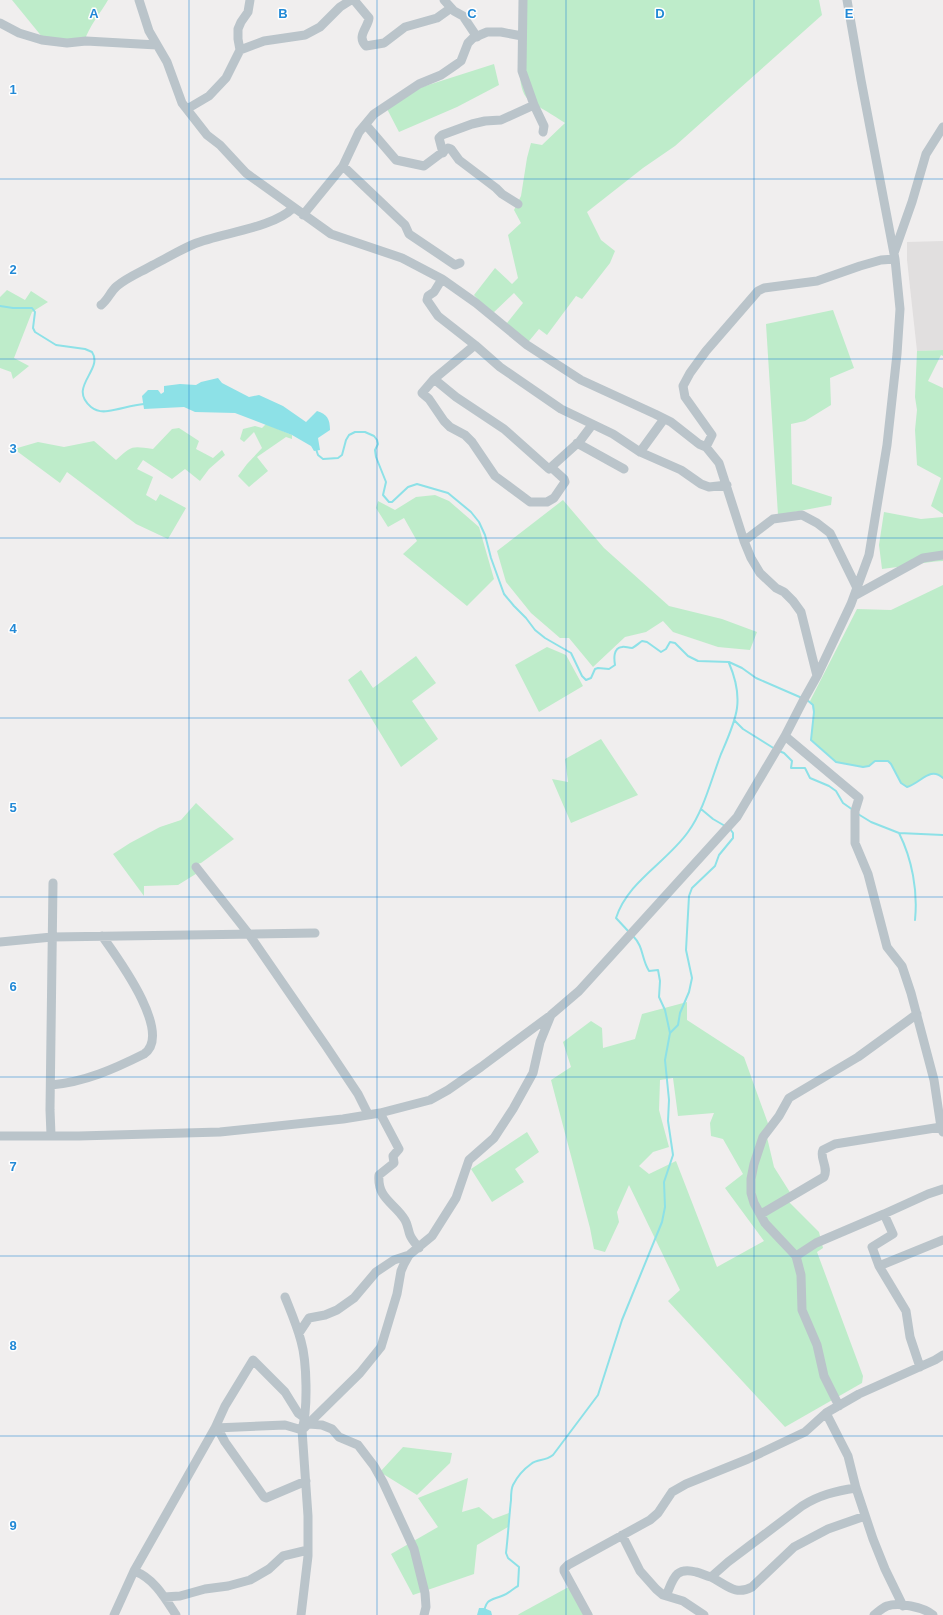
<svg xmlns="http://www.w3.org/2000/svg" width="943" height="1615" font-family="Arial,sans-serif">
<rect width="100%" height="100%" fill="#f0eeee"/>
<path fill="#e1dfdf" d="M943,241V350L917,351L907,260V242Z"/>
<path fill="#beecca" fill-rule="evenodd" d="M12,0H108C101,12 88,28 85,40L43,38Z
M524,0H819L822,15L675,146L643,168L587,212L601,240L615,251L610,263L582,299L576,296L547,335L539,329L525,346L503,328L523,303L514,293L491,315L474,295L495,268L512,284L518,278L508,235L521,223L514,210L521,196L527,158L531,143L542,145L565,123C557,117 531,103 526,97C513,80 523,22 524,0Z
M494,64L499,85L457,107L399,132L386,107L422,87Z
M7,290L25,300L31,291L48,302L32,312L14,358L29,366L13,379L11,372L0,368V297Z
M833,310L854,368L830,378L831,405L805,421L791,424L792,484L832,497L831,505L778,515L766,324Z
M943,350V356L941,355L928,381L943,388V514L931,506L941,478L917,465L915,430L917,410L915,397L917,351Z
M266,424L292,435V439L286,437L257,457L268,471L249,487L238,476L247,464L262,448L254,432L244,442L240,439L243,429L255,426L262,428Z
M179,428L199,441L196,449L213,458L222,450L225,455L209,469L200,481L185,469L172,479L143,460L137,469L153,477L146,495L156,501L160,494L186,508L168,539L136,524L67,472L60,483L14,449L38,442L64,447L94,441L116,460C132,445 132,446 153,449L172,429Z
M435,495L449,501L479,527L494,579L467,606L403,554L417,541L404,518L388,527L376,508L378,501L395,510L416,497Z
M563,500L604,548L669,606L722,619L757,632L750,650L718,647L673,632L663,621L646,632L625,637L593,667L569,638H560L531,613L506,582L497,551Z
M884,512L921,519L943,517V561C922,562 903,567 882,569L879,545Z
M943,585V778C930,766 921,783 907,787L901,783L891,764L888,761H875L869,766L863,767L836,762L811,740C811,728 817,711 810,701L857,609L891,610Z
M547,647L566,655L583,686L539,712L515,665Z
M416,656L436,683L412,701L438,739L401,767L348,680L361,670L373,688Z
M601,739L638,795L571,823L552,779L568,782L565,759Z
M196,803L234,839L201,863L194,865L199,872L178,885L144,886V896L113,854L130,843L160,827L181,820Z
M687,1002V1020L744,1057L770,1129L766,1133L774,1167L791,1194L788,1201L819,1232L823,1248L817,1252L863,1376L862,1383L785,1427L668,1301L680,1290L629,1185L617,1212L619,1222L605,1252L594,1249L590,1228L551,1080L571,1067L563,1042L591,1021L602,1028L603,1048L635,1039L642,1014ZM673,1078L678,1116L714,1113L710,1123L711,1136L723,1139L743,1174L725,1188L764,1241L717,1267L676,1161L649,1174L639,1166L653,1152L669,1147L659,1110L660,1080Z
M527,1132L539,1152L515,1169L524,1182L492,1202L471,1169Z
M403,1447L452,1453L450,1463L417,1495L380,1472Z
M468,1478L462,1512L479,1507L493,1519L509,1513L508,1527L477,1545L474,1574L413,1595L391,1554L438,1527L418,1498Z
M574,1584L593,1615H518L519,1614Z"/>
<path fill="#8de1e7" d="M218,378L222,383L249,397L259,395L283,406L306,422L317,411C327,414 330,419 330,430L318,438L320,450L314,451L311,446L292,435L235,413L195,412L184,407L144,409L142,396L148,390H158L161,394L164,392V386L180,384L196,385L201,382Z
M479,1608H484L491,1611L492,1615H477Z"/>
<g fill="none" stroke-linecap="round" stroke-linejoin="round">
<path stroke="#8de1e7" stroke-width="2" d="M0,306L13,308H32L35,312L33,328L35,332L56,345L85,349L92,352C104,370 67,387 91,407C96,411 102,412 108,411C121,409 132,405 144,404
M316,449L318,455L323,459L338,458L342,455L346,440L349,435L355,432H365L374,436L377,440L378,444L375,450L376,457L386,482L383,495L389,502H392L408,487L417,484L448,493L471,512L479,522L485,535L491,558L504,594L514,606L526,618L535,630L545,638L571,653L582,676L586,680L591,678L595,669L598,668L609,669L615,665C614,659 613,648 622,647C625,646 628,648 632,648C635,647 639,643 642,641L647,642L661,652L666,649L670,642L675,643L688,656L698,661L729,662L742,668L756,678L802,698
M806,699L813,705L814,712L811,740L836,762L863,767L869,766L875,761H888L891,764L901,783L907,787C921,783 930,766 943,778
M734,720L743,729L775,749
M779,751L784,753L792,761L791,768H805L810,778L829,786L836,791L843,803L853,810
M701,809L713,819L725,826
M858,814L871,822L899,833C912,859 918,891 915,920
M899,833L943,835
M629,932L616,918C628,881 666,863 688,832C704,810 711,780 721,754C727,740 735,723 737,708C739,693 735,677 729,663
M670,1033L678,1025L680,1013L689,992L692,978L686,950L689,896L692,888L715,866L719,855L733,838V833L730,829
M483,1615C487,1597 490,1601 504,1595C509,1593 514,1588 518,1586L519,1567L508,1558L506,1553C508,1536 509,1518 511,1500C511,1496 511,1489 513,1485C517,1477 524,1469 531,1464C538,1458 544,1462 553,1455L598,1395L622,1320L662,1222L665,1207L664,1182L673,1155L668,1121L669,1100L665,1060L670,1033L665,1010L659,997L660,981L658,970L649,971C641,958 644,947 633,936"/>
<path stroke="#bac4ca" stroke-width="9" d="M139,0L149,31L167,62L182,103L207,135L220,145L246,173L331,234L402,258L442,279L476,303L527,345L581,380L655,414L671,422L699,444L706,447L719,463L744,541L751,558L760,573L776,588L784,592L793,601L801,612L817,676
M354,0L369,18C368,28 356,36 366,46L384,43L405,27L437,18L451,8
M444,0L454,11L463,16L477,37
M523,0L522,71L534,105L544,126L543,132
M0,23L19,33L42,40L67,43L86,41L157,45
M240,50L264,41L305,35L320,27L340,7L351,0
M187,109L209,96L226,78L240,50L238,39V29L241,22L248,12L250,0
M366,125L396,160L424,166L448,148L451,149L459,160L496,188L502,194L518,204
M443,153L439,138L442,135L472,124L485,121L501,120L534,105
M343,166L405,225L409,234L455,265L460,263
M303,215L343,166L359,132L374,114L419,84L441,75L457,64L461,61L468,43L473,38L487,32H501L522,36
M894,253L912,202L926,154L943,127
M442,279L434,292L428,296L427,300L438,316L475,345L500,367L561,409L613,434L640,452L681,470L701,484L709,487L727,485
M101,305C108,300 110,292 117,286C128,277 141,272 153,265C167,258 180,250 194,244C221,233 273,228 293,208
M475,345L434,379L422,393L429,399L444,421L450,427L465,435L472,442L495,476L530,502H547L554,498L565,482L564,479L552,468
M434,379L456,397L504,429L549,469L580,441L592,425
M577,443L624,469
M706,447L712,435L685,397L683,386L690,373L706,351L758,291L764,288L817,281L860,266L881,260L895,259
M640,452L664,419
M744,541L773,519L802,515L817,523L830,533L857,588
M854,596L923,558L943,555
M785,736L859,798L855,811V843L868,874L887,947L902,966L911,993L934,1080L941,1127L943,1132
M196,867L248,933L326,1046L358,1094L368,1114
M0,942L52,937L315,933
M51,1085C85,1082 114,1069 144,1054C174,1033 116,956 102,936
M380,1113L399,1149L393,1156L394,1163L379,1175C377,1199 395,1203 405,1220C408,1225 408,1230 410,1235C412,1240 416,1244 419,1248
M51,1135L50,1110L53,883
M0,1136H79L220,1132L343,1119L380,1113L430,1100L448,1090L481,1067L551,1015L579,991L737,817L785,736L803,701L817,676L851,604L869,555L887,445L897,354L900,309L895,259L861,80L847,0
M761,1214L824,1177C829,1167 819,1158 823,1150L835,1144L941,1127
M796,1256L816,1243L884,1214
M879,1266L943,1240
M299,1333L309,1318L325,1315L337,1310L354,1298L376,1272L394,1260L409,1255
M920,1367L910,1337L906,1311L879,1266L872,1247L893,1234L884,1214L928,1194L943,1189
M839,1406L824,1376L817,1345L802,1310L801,1275L796,1256L765,1223L754,1203L751,1193V1179L754,1164L763,1137L779,1116L789,1098L858,1057L917,1014
M826,1413L848,1456L856,1488L873,1539L885,1569L903,1606
M309,1424L322,1425L332,1429L339,1437L358,1445L374,1466L383,1482L414,1549L425,1593L426,1607L424,1615
M215,1428L225,1406L253,1360L285,1392L298,1413L305,1418
M218,1429L225,1442L264,1497L266,1498L306,1481
M622,1535L640,1571L656,1589L663,1595L683,1601L704,1615
M134,1571C154,1578 165,1598 176,1615
M711,1577C727,1585 735,1596 752,1587L794,1547L828,1529L865,1516
M666,1596C673,1580 675,1566 696,1572C701,1573 706,1576 711,1577L728,1562L802,1506C819,1495 836,1491 856,1488
M164,1597L180,1596L205,1589L228,1586L250,1580L269,1569L283,1556L308,1550
M114,1615L134,1571L215,1428L285,1425L302,1430C308,1409 307,1362 301,1341C297,1326 291,1312 285,1297
M301,1615L308,1556V1516L302,1430L360,1373L381,1347L397,1294L401,1271L404,1264L409,1255L432,1236L456,1198L469,1160L494,1138L513,1109L533,1073L540,1042L551,1015
M588,1615L564,1571V1569L568,1565L650,1520L658,1513L672,1492L686,1484L748,1459L805,1432L826,1413L859,1394L935,1360L943,1355
M874,1615C878,1612 882,1608 887,1606C899,1602 923,1607 933,1615"/>
</g>
<path fill="none" stroke="#2289d6" stroke-width="1" stroke-opacity="0.55" d="M189,0V1615M377,0V1615M566,0V1615M754,0V1615M0,179H943M0,359H943M0,538H943M0,718H943M0,897H943M0,1077H943M0,1256H943M0,1436H943"/>
<g font-size="13" text-anchor="middle" font-weight="bold" fill="#2289d6" stroke="#fff" stroke-width="3" stroke-linejoin="round" paint-order="stroke">
<text x="94" y="18">A</text>
<text x="283" y="18">B</text>
<text x="472" y="18">C</text>
<text x="660" y="18">D</text>
<text x="849" y="18">E</text>
<text x="13" y="94">1</text>
<text x="13" y="274">2</text>
<text x="13" y="453">3</text>
<text x="13" y="633">4</text>
<text x="13" y="812">5</text>
<text x="13" y="991">6</text>
<text x="13" y="1171">7</text>
<text x="13" y="1350">8</text>
<text x="13" y="1530">9</text>
</g>
</svg>
